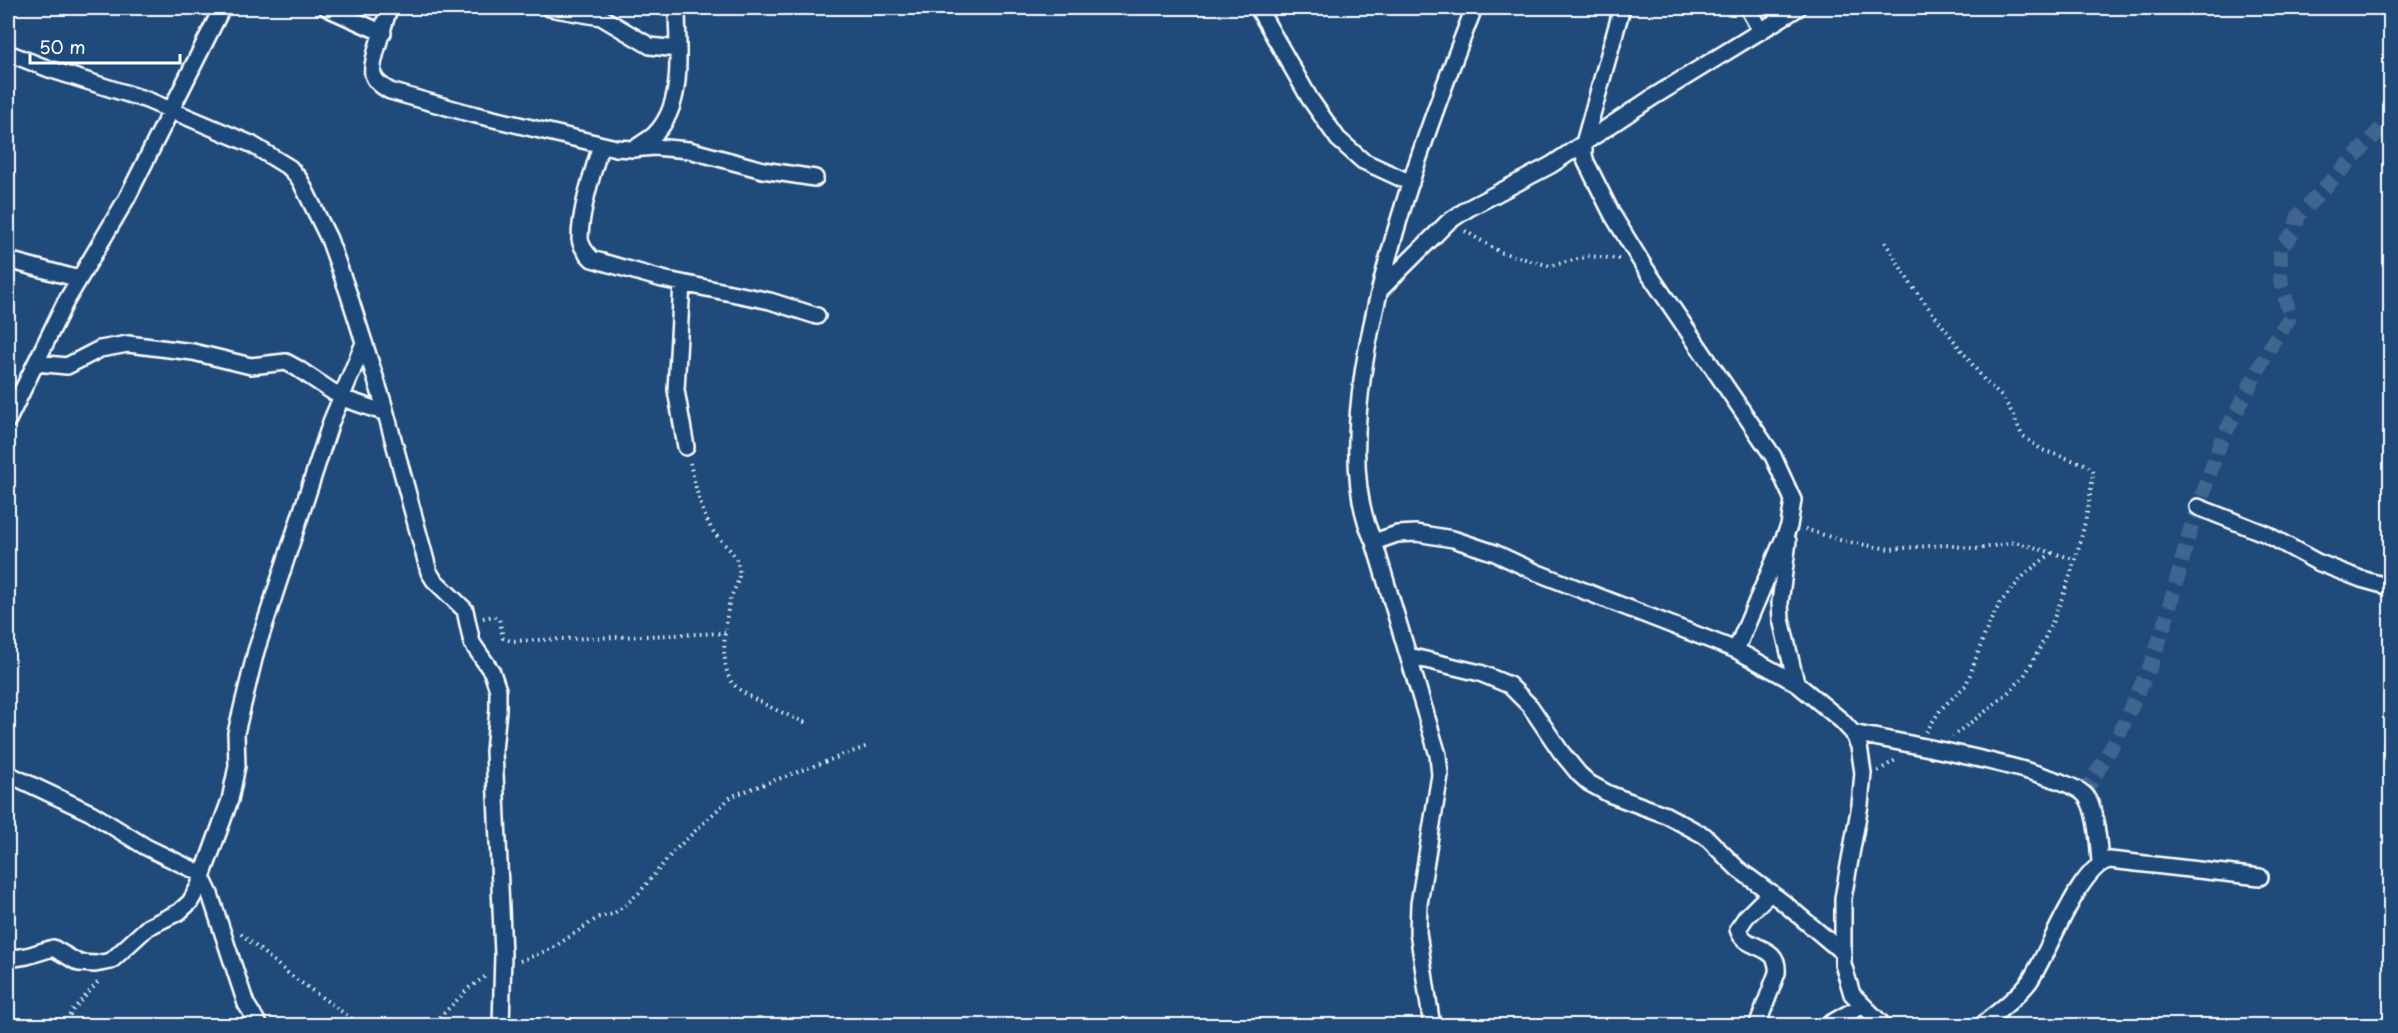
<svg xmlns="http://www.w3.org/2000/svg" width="2398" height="1033" font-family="'Playpen Sans',sans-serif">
<rect width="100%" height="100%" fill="#1f4a7a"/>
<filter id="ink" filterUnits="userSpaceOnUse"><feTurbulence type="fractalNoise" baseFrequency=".0167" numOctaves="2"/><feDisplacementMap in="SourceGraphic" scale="12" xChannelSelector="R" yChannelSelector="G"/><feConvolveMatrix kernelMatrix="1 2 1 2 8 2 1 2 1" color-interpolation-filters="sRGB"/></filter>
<g filter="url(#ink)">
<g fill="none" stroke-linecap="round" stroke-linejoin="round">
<path stroke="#41658e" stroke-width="15" stroke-dasharray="15 8" stroke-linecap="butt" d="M2084,794L2118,736L2151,664L2164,627L2190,531L2221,441L2274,340L2289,319V311L2281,284L2280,248L2295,231L2298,216L2390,119"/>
<defs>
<path id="minor" d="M327,8L383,33
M389,8C386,20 370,64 373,74C375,82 383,87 390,91L468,113L616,148L633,149L654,147L689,150L763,170L815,178
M549,8L601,17L650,46L678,49
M1258,8L1310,99L1338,139L1363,161L1411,183
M1622,8L1584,143V155L1586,162L1612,214L1645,268L1773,456L1793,500L1789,526L1736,650
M1748,8L1761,31
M8,53L49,69L147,100L251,144L290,168L300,180L329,239L348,292L383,402L429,572L434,580L465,610L472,643L492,672L498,690V709L494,751L503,954L501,1026
M601,145C593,171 580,211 580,239C581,247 586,253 592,259L662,279L770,301L817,316
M636,148C642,143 650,139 655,134C686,103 677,47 677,8
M8,260L79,279
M682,283L676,390L686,447
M1382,288L1448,222L1469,208L1551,165L1653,97L1798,8
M36,363L67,366L100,349L128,344L193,352L251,366L286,362L297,368L342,398L386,413
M8,420L65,303L127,198L222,8
M2198,507L2266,534L2317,562L2361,579L2390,587
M1788,541L1780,603L1781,619L1796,683
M1374,542L1397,534L1416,533L1453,539L1495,553L1538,573L1736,650L1796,683L1842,721L1853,733L1859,746L1863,773L1860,805L1843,898V964L1852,994L1884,1026
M1409,656L1480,673L1509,685L1530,706L1561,752L1579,774L1589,783L1609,794L1666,815L1705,836L1738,869L1784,903L1842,952
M1853,733C1892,741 2066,771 2086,796C2096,809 2099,847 2100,863
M8,774L91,813L146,847L200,873L210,894L246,1004L260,1026
M8,959L27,956L53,948L79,963L95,964L111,961L148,927L179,912L190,902L198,888L230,800L237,766L236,733L256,651L331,422L364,343
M1432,1026L1418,932L1419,904L1440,775L1438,755L1374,542C1314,418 1426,132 1474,8
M1757,1026L1777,973C1780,942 1744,952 1738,929L1746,917L1771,892
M1826,1026L1861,1006
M1981,1026C1997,1012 2016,999 2029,982C2048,956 2079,865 2110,860L2260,877"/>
</defs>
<use href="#minor" stroke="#fff" stroke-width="20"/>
<path stroke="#fff" stroke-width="4" stroke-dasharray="1.5 4.5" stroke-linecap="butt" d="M1465,231L1500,252L1550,266L1589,256L1619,259
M1885,242L1912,286L1985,381L2002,397L2010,409L2022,435L2042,450L2087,465L2093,472C2088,530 2063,607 2035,657C2031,663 2028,671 2023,677C2003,700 1977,718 1952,736
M690,463C695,484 700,509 711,528C720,543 737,551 739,569C741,581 731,593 729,604C725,624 720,663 731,681C739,695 791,717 807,723
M1805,529L1843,541L1889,549L1945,545L1978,549L2015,542L2074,559
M483,618L494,616L499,619L503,638L511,641L725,633
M1926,732L1941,709L1966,685L1988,626L2000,603L2026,573L2052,553
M1878,771L1897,759
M241,934L289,974L362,1026
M520,961L551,949L599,917L613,914L623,907L639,893L673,852L732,796L868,746
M64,1026L72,1011L99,981
M423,1026L441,1016L469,988L486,976"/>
<use href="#minor" stroke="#1f4a7a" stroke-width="15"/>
</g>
</g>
<rect width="2398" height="1033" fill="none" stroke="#1f4a7a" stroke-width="30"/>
<rect x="15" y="15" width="2368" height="1003" fill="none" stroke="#fff" stroke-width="2" filter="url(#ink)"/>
<path d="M30 54v9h150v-9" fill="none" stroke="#ffffff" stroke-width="3"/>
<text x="39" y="54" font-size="18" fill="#ffffff" stroke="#1f4a7a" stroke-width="4.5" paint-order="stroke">50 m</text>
</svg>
